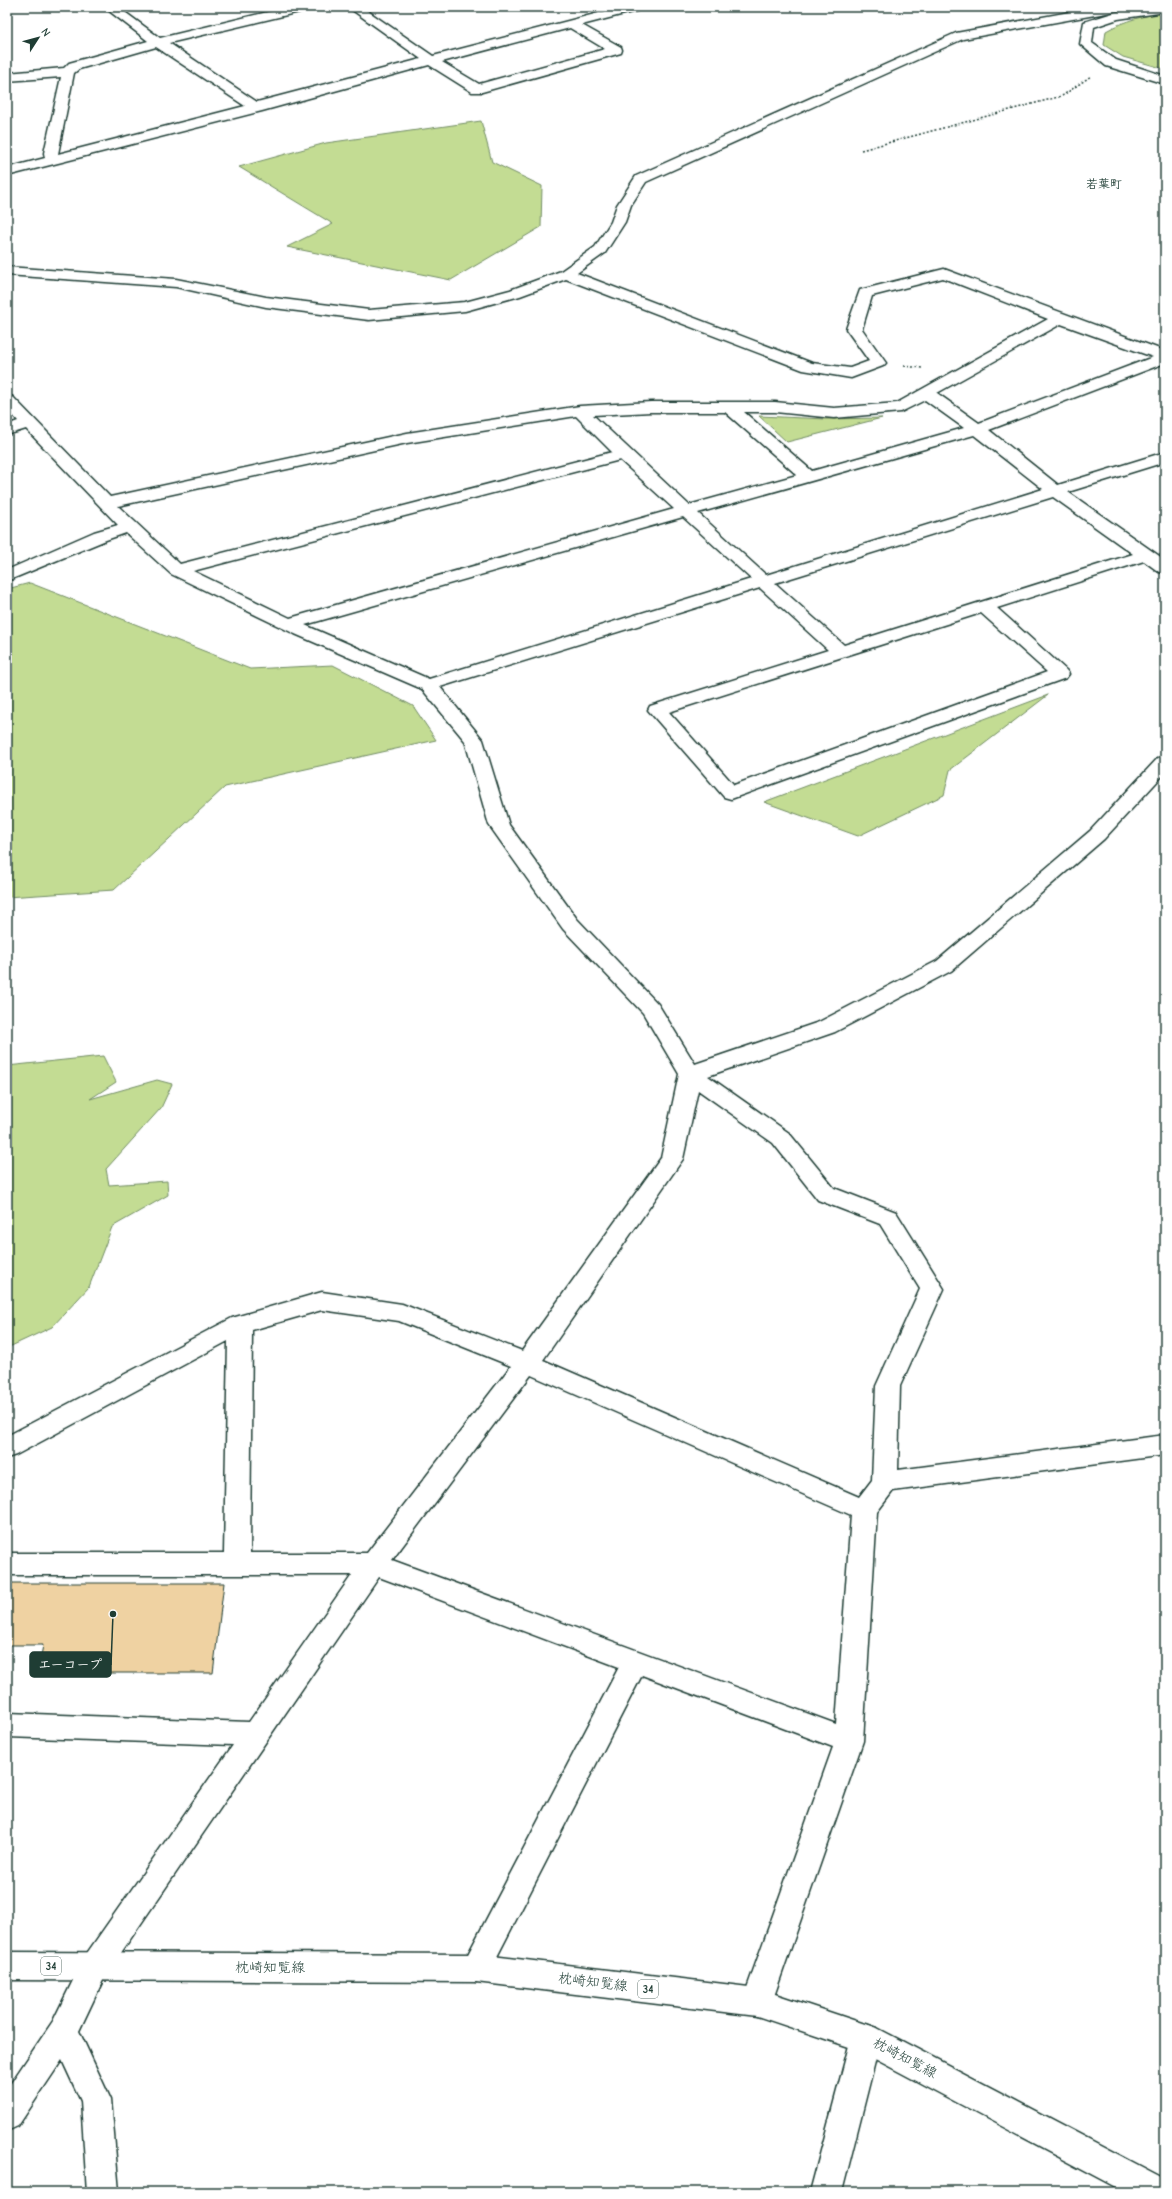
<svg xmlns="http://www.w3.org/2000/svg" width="1172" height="2199" font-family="'Comic Neue','Klee One',sans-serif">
<rect width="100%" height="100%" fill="#fff"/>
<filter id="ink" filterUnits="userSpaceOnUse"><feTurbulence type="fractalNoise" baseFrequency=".025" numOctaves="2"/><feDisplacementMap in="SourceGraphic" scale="8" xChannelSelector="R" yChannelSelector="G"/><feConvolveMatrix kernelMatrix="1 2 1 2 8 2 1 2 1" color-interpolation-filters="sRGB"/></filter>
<g filter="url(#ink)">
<path fill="#c3dc93" stroke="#718c64" d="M1165,12V69L1123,57L1104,45L1106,31C1125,20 1144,16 1165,12Z
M481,121L492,162L542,186L541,227L451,280L287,247L333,224L239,167L326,143Z
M759,416L826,419L882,418L787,442Z
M30,583L250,669L333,665L413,706L436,740L225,787L114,890L7,897V589Z
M1048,695L950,770L944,795L858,836L764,802Z
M103,1056L116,1082L90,1099L157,1080L172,1084L161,1108L106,1169L109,1185L167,1181L168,1195L112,1227L89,1287L52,1327L7,1348V1066Z"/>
<path fill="#efd2a2" stroke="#1f3d34" d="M7,1583H224L213,1673H38L43,1645H7Z"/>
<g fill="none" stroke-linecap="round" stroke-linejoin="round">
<defs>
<path id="minor" d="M104,7H118L160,38L288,7H310L308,10L169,43L257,102L421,59L348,7H362L433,56L622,7H642L640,10L582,25L621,47L622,50L621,53L482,92H472L429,65L262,111L7,176V168L45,158L44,153L61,77L7,81V73L64,68L69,63L148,41ZM570,28L605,49L479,84L442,62ZM156,47L245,106L58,154L74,73L79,69Z
M1097,7H1123L1117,11L963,39L646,182L631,205L625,222L605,253L577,273L812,363L850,368L869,361L846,329L860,290L944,269L1165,351V363L989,430L1058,485L1165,452V462L1068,492L1165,560V573L1159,572L1144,561L997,608L1066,670L1069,674L1066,678L731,799L724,797L648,710L650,706L828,650L760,588L440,687L483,740L509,825L577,919L658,1004L695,1064L819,1022L937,961L1090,831L1158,758L1165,756V773L1104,839L951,971L835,1032L708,1076L789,1133L834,1188L896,1212L944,1289L900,1386L898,1470L1165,1435V1455L893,1491L877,1512L863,1741L772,2002L768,2012L757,2016L746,2012L742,2002L833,1747L642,1675L486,1978L476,1982L466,1978L461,1968L466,1958L619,1667L379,1577L105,1976L79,2031L111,2100L119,2192H87L81,2101L62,2060L18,2126L7,2131V2089L53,2021L85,1956L233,1745L7,1737V1713L249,1722L352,1575H7V1553H224L228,1341L16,1455L7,1458V1436L232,1318L322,1292L402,1304L522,1351L661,1158L679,1074L643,1013L563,929L489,825L465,741L422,689L295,634L171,574L126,533L106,540L7,581V570L94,532L118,525L26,429L7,435V425L18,421L7,409V395L13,397L110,497L407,433L580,406L651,402H775L834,408L897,403L1048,319L943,278L872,296L862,329L886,363L883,366L851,378L803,370L566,279L520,296L465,311L369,320L266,307L176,287L7,275V267L176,279L266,297L369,310L465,302L510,290L561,271L595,247L611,222L617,205L636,176L956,33ZM1061,324L1153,357L979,423L937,393ZM925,400L964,428L812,471L744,412H775L834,418L901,412ZM651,412H725L797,475L689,505L593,415ZM576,416L612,452L180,564L118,506L407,443ZM974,435L1043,489L766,575L698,513ZM620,460L674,509L290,618L193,571ZM1053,497L1133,554L844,645L775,583ZM683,517L751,579L429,679L305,625ZM981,613L1047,672L734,785L669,712ZM698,1090L773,1143L818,1200L880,1224L920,1289L876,1386L872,1480L859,1497L543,1360L683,1159ZM322,1310L399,1321L511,1366L367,1553H250L252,1330ZM531,1375L851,1515L836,1724L392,1560Z
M1148,7H1165V12L1118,19L1094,27L1092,43L1116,60L1165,76V84L1106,66L1080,44L1084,22L1116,12Z
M866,2024L877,2028L881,2038L842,2192H810L851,2038L855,2028Z"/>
<path id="major" d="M7,1952L476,1954L757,1988L877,2028L1165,2179V2192H1126L858,2050L757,2016L476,1982L7,1980Z"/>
</defs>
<use href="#minor" stroke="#1f3d34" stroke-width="3"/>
<use href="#major" stroke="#1f3d34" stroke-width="3"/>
<path stroke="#1f3d34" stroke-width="1.5" stroke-dasharray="2 2" stroke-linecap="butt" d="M7,10L9,7
M861,150L1062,96L1091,76
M904,366L922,368"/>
<use href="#minor" fill="#fff" fill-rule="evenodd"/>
<use href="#major" fill="#fff" fill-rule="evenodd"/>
</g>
</g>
<g text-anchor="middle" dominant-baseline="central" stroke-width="3" stroke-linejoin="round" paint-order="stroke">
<g fill="#fff" stroke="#627771" stroke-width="1">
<rect x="41" y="1957" width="20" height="18" rx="3"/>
<rect x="638" y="1980" width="20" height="18" rx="3"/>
</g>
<g font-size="11" font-weight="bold" fill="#1f3d34">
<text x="51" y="1966">34</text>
<text x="648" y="1989">34</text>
</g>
<g font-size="12" font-weight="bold" fill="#1f3d34" stroke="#fff">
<text x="1104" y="184">若葉町</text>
</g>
<g font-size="14" fill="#1f3d34" stroke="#fff">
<text x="270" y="1967">枕崎知覧線</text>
<text transform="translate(593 1982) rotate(7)">枕崎知覧線</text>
<text transform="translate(905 2058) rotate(28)">枕崎知覧線</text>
</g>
</g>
<path fill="none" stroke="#1f3d34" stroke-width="1.5" d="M113 1614L111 1665"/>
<circle fill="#1f3d34" stroke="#fff" stroke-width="1.5" cx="113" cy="1614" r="4"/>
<rect fill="#1f3d34" stroke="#1f3d34" stroke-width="1.5" x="30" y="1652" width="81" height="25" rx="4"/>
<g font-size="13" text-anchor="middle" font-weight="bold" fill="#fff">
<text x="70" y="1669">エーコープ</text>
</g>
<rect width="1172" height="2199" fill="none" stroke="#fff" stroke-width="24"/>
<rect x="12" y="12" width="1148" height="2175" fill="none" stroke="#1f3d34" stroke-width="1.5" filter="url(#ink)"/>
<g transform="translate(38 38) rotate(54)" stroke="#ffffff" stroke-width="3" paint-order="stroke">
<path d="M0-3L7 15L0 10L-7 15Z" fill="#1f3d34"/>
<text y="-6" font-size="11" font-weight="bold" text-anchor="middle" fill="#1f3d34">N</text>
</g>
</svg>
